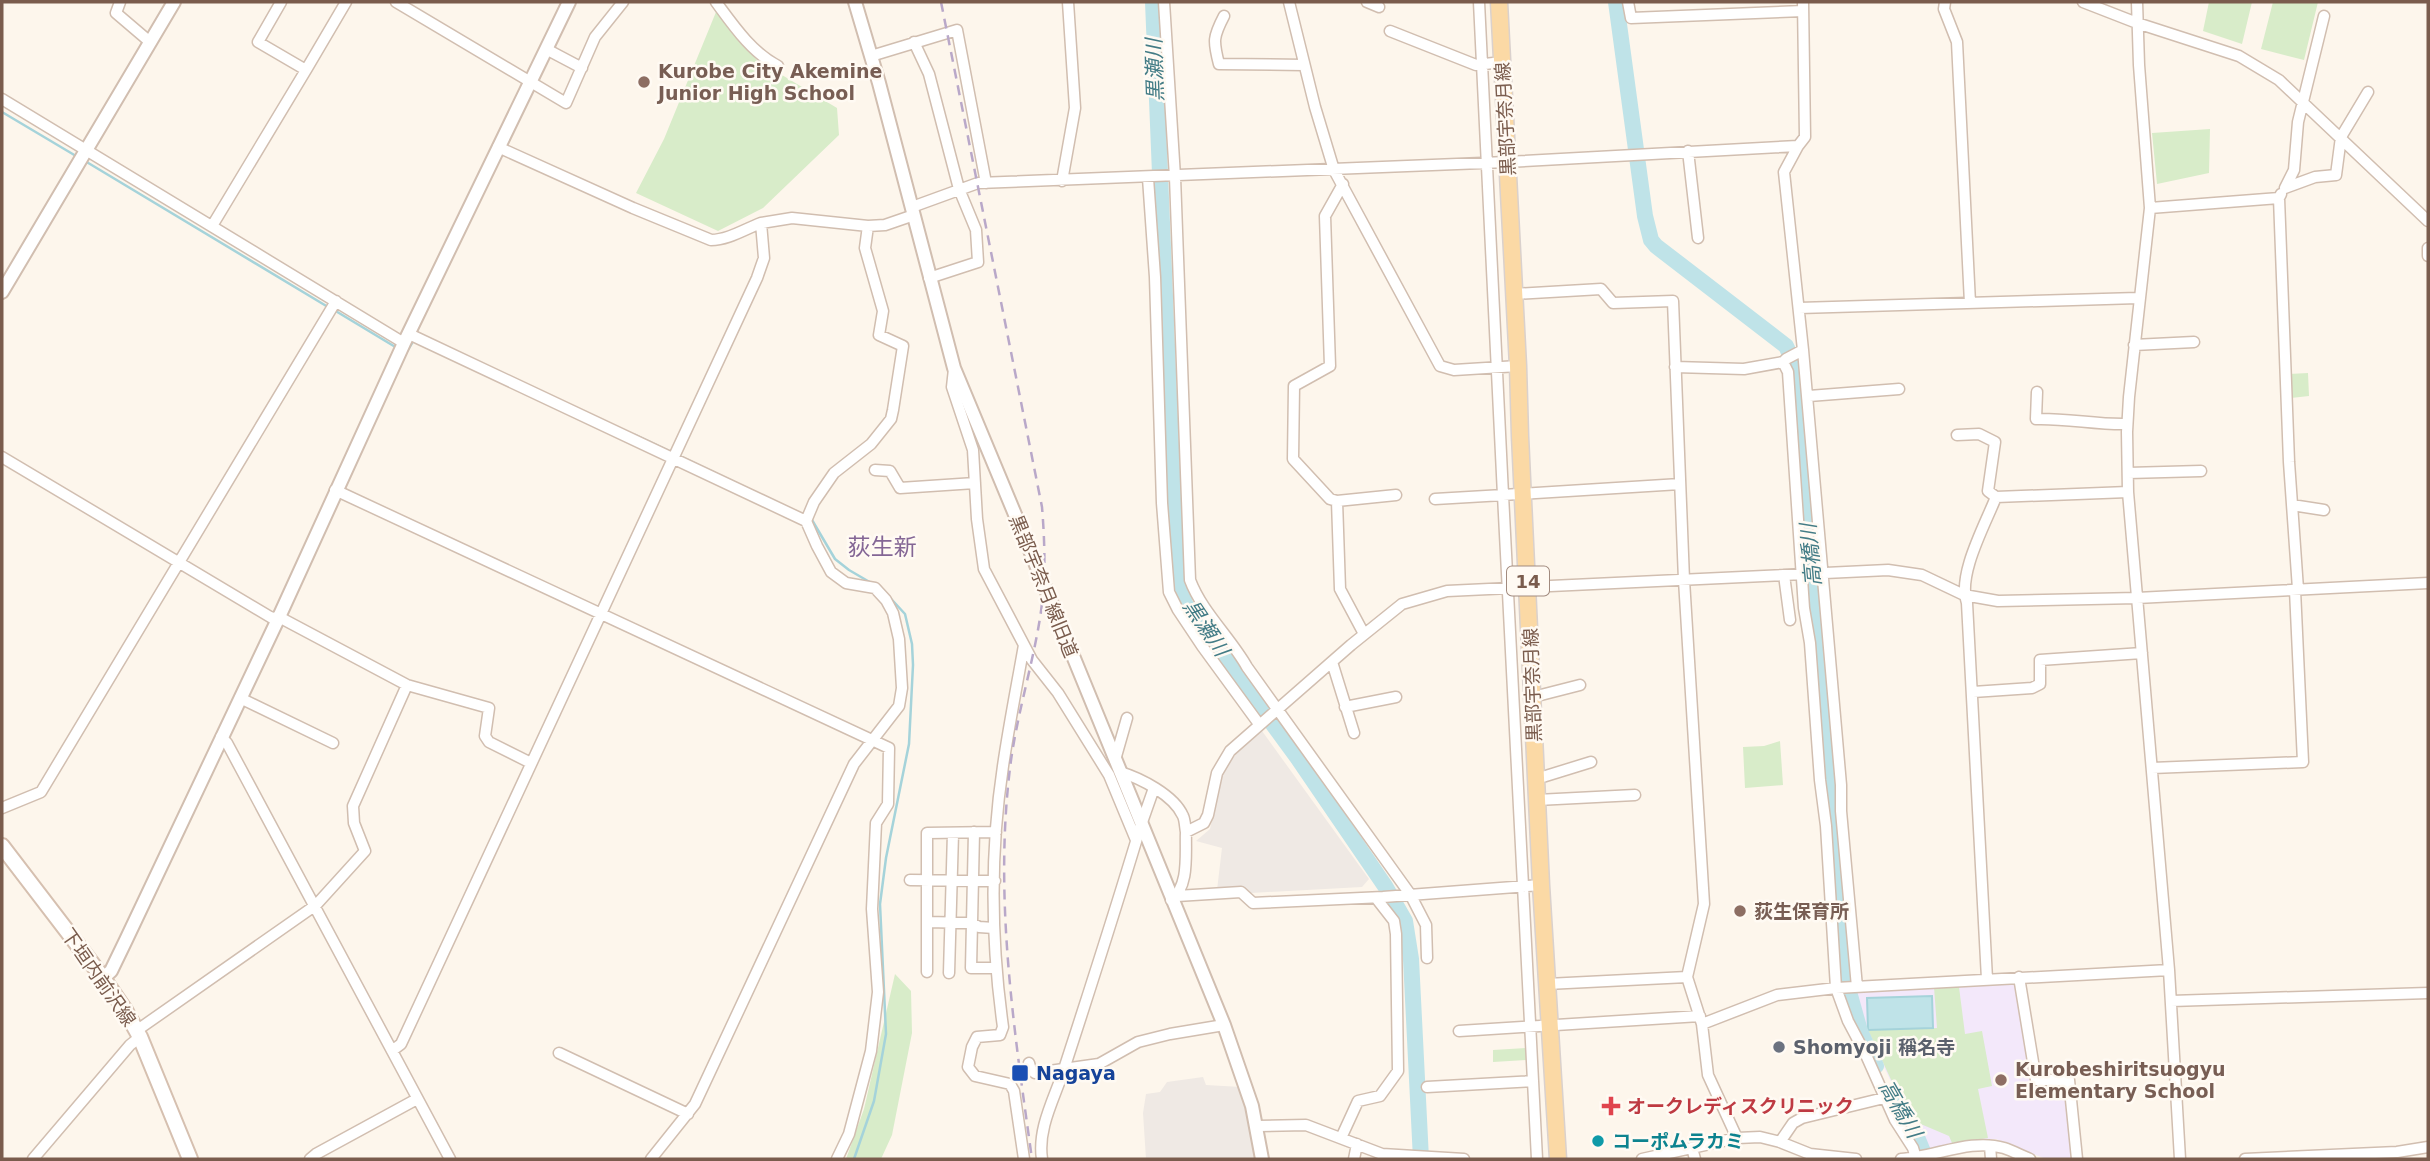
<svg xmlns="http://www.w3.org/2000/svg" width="2430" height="1161" font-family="'DejaVu Sans','Noto Sans JP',sans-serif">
<rect width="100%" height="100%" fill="#fdf6ec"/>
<path fill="#efe9e4" d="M1262,731L1369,879L1362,887L1251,893L1242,886L1217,890L1222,848L1196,841L1210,829L1223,771L1236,754Z
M1203,1077L1206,1085L1241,1087L1251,1121L1258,1159H1146L1143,1113L1146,1094L1160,1092L1167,1082Z"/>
<path fill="#f3e8fa" d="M2014,983L2032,1083H2063L2072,1159H2046L1996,1139L1957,1142L1929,1150L1925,1140L1906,1114L1864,1024L1855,991Z"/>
<path fill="#d8ecc9" d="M2209,2H2252L2242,44L2203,31Z
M2273,2H2318L2304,60L2261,49Z
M716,12L757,60L837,108L839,135L763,208L718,231L636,193L664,139Z
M2210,129L2209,173L2157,184L2152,133Z
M2308,373L2309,396L2291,398L2289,374Z
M1780,741L1783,785L1745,788L1743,747L1764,746Z
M895,974L911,991L912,1033L892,1135L881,1159H846L864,1109Z
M1934,987H1959L1965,1034L1982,1031L1992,1086L1978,1089L1988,1138L1952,1143L1949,1136L1916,1122L1905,1110L1868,1030L1937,1028Z
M1527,1048V1060L1493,1062V1050Z"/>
<path fill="#bfe3e8" stroke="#a5d3da" stroke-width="2" d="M1932,996L1933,1028L1868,1030L1867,998Z"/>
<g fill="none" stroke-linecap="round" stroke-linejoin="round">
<path stroke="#a5d3da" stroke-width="2.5" d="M2,112L76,156
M85,161L328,307
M334,310L397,348
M406,353L415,338
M635,435L806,516
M812,520L835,559L849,570L873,584
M854,1159L874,1101L886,1034L880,904L886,858L909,744L913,665L912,644L905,614L882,589"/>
<path stroke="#bfe3e8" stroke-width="16" d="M1153,2L1176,566L1185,604L1297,757L1385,886L1405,921L1411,959L1421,1159
M1616,2L1645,216L1651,240L1656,246L1786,346L1796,368L1844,974L1860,1031L1876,1066
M1888,1092L1895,1110L1917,1137L1926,1159"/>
<defs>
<path id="minor" d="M120,2L116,13L150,42
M281,2L258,42L306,70L346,2
M396,2L566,103L595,37L623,2
M716,2C733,25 752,53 778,66
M1164,2L1175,177L1190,580C1202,612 1230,637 1247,667L1410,894L1426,925L1427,958
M1289,2L1315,107L1334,170L1440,366L1454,370L1518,366
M1367,2L1379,7
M1628,2L1631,18L1803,11
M1945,2L1944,9L1957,42L1970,303
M2083,2L2137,23L2239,56L2279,80L2428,221
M2137,2L2139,65L2150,208L2129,397L2127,432L2128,492L2169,970L2180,1159
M1224,16C1213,37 1213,41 1219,64L1304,65
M2324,16L2298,122L2294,170L2285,188L2315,177L2336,175L2341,137L2368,92
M1390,31L1476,65L1502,62
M914,42L929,74L959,189L976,230L978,262L929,278
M546,49L582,68
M871,56L957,30L986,183
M2,99L404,343
M498,147L633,208L711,240C728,240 745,229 761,223
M1688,151L1698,238
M1148,178L1155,277L1162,503L1169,592L1178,610L1202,646L1259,724
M1062,181L1075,108L1068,2
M1343,184L1325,216L1330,366L1294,386L1293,459L1330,499L1337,501L1396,495
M2279,198L2289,462L2298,589
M912,207L978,183L1507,162L1798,146
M2150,208L2279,198L2281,194
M212,226L306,70
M2428,248V256
M1514,294L1601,289L1613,303L1673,301L1684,580L1704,904L1687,977L1702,1024L1708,1075L1737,1138
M1799,308L2138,298
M409,334L806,521L817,546L831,572L846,583L875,588L886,600L893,613L899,639L902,688L899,706L854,764L695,1104L651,1159
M2134,345L2194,342
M1803,350L1841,785V811L1857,987
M1783,362L1788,372L1804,608L1810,643L1820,780L1826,826L1836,988L1848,1021L1866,1055L1895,1120L1913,1148L1916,1158
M1675,367L1744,369L1783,362L1786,359L1803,350L1784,172L1798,146L1805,137L1803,2
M954,369L952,387L973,450L977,519L984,569L1032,660L1058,693L1109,775L1136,840
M2037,392L2036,419C2067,418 2097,425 2127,424
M1809,396L1899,389
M1957,435L1979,434L1995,442L1988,491L1996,497
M2,457L272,618L279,617L407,685L489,708L485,736L489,742L531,763
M875,470L890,471L900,488L975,483
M2128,473L2201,471
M335,490L889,748L888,804L876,823L872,909L878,992L871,1051L849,1134L837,1159
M1435,499L1503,495L1479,2
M1337,501L1340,589L1364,634
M2292,505L2324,510
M806,521L814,502L834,473L871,444L891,419L893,410L903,346L879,335L883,311L865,248L868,226
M1784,575L1790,620
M1332,662L1354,733
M1973,692L2032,688L2040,684V660L2142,653
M1533,697L1580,685
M240,698L333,743
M1345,707L1396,697
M221,737L227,743L450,1159
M1115,760L1127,718
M2152,768L2303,762L2295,590
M1120,772C1140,778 1174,795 1183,816C1185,820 1185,827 1186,832
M1536,779L1591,762
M1537,800L1635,795
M2,808L41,792L336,301
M974,832L971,968H995
M910,880L995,881
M1177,896L1241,892L1253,903L1383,897L1541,885
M1171,900C1190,886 1185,853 1186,832L1204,823L1208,815L1217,773L1230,751L1351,645L1402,604L1447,591L1888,570L1922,575L1964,595L1998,601L2137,598L2428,583
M927,922L972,923L979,927L994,928
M927,972V833L996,832
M949,973L953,833
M2019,977L2036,1080H2069L2077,1159
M1987,979L1967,603C1957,575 1985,525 1996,497L2128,492
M1547,984L1687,977
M2171,1001L2428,993
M1702,1024L1777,995L1836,988L2169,970
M136,1031L316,905L365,851L354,823L353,806L407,685
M1459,1031L1700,1016
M393,1050L401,1044L757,278L764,258L761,223L792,218L868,226L885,225L914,215
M559,1053L688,1114
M1029,1063L1031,1070L1035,1073L1099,1064L1138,1042L1170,1034L1224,1025
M1533,1081L1537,1159
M1427,1087L1533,1081L1503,495L1680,484
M1258,1126L1306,1125L1382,1154L1464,1159
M1341,1138L1358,1101L1380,1096L1398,1071L1396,934L1394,921L1376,898
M1780,1142L1793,1123L1802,1118L1884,1098
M1990,1146L1991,1159
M1692,1148L1695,1159
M33,1159L130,1045L140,1037
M310,1159L316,1154L417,1099
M1024,1159L1014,1091L1010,1084L975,1076L968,1067L972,1047L977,1037L1000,1035L1003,1027C991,941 990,852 1003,766C1009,725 1017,685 1024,645
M1042,1159C1037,1127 1056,1096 1065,1066C1091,986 1117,905 1141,825L1154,788
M1354,1159L1357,1144
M1642,1159L1737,1138L1760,1137L1780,1142L1810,1154L1856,1159
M1901,1159C1935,1157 1971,1138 2004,1148C2013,1151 2022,1156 2030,1159
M2245,1159L2397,1152L2428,1147"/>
<path id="tertiary" d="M855,2L879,83L954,368L1034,560
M2,292L174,2
M1060,624L1224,1025L1252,1106L1262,1159
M103,978L111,971L126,940L279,617L404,343L569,2"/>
<path id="secondary" d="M2,846L103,978L125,1010L140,1037L190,1159"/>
<path id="primary" d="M1499,2L1518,366L1520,436L1541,885L1558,1159"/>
</defs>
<use href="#minor" stroke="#d1beb0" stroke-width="13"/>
<use href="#tertiary" stroke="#d1beb0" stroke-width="16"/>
<use href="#secondary" stroke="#d6c0b0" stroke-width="18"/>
<use href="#primary" stroke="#dad1cd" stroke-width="19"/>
<use href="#minor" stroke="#fff" stroke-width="10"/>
<use href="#tertiary" stroke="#fff" stroke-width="12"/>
<use href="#secondary" stroke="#fff" stroke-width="14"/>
<use href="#primary" stroke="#fbd9a5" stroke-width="16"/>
<path stroke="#b9a8c9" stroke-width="2.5" stroke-dasharray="10 7" stroke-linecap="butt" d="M941,2L1042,507C1045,544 1046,580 1040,618C1032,668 1016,718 1010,768C994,899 1014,1030 1032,1159"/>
<defs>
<path id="tertiary-bridge" d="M1034,560L1060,624"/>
</defs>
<use href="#tertiary-bridge" stroke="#d1beb0" stroke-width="16" stroke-linecap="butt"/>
<use href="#tertiary-bridge" stroke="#fff" stroke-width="12"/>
</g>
<g fill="#8d6e63" stroke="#fffaf3" stroke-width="2.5">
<circle cx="644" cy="82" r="7"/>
<circle cx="1740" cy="911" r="7"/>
<circle cx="2001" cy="1080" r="7"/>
</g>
<circle fill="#6b7280" stroke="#fffaf3" stroke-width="2.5" cx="1779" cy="1047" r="7"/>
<rect fill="#1a4fb4" stroke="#fffaf3" stroke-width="2.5" x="1011" y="1064" width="18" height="18" rx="3.5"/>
<path fill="#e0444e" stroke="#fffaf3" stroke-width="2.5" d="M1607.5 1095.5h7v7h7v7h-7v7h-7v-7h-7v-7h7z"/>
<circle fill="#0f9aa8" stroke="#fffaf3" stroke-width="2.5" cx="1598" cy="1141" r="7"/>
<g text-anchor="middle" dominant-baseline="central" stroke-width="5" stroke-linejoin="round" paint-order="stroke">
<rect fill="#fffaf3" stroke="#a28b7f" stroke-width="2" x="1507" y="566.5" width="42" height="29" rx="5"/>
<g font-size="18" font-weight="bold" fill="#7a5c4d">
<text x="1528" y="581">14</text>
</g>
<g font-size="19" font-weight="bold" fill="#785e54" stroke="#fffaf3" text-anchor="start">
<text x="658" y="71">Kurobe City Akemine<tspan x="658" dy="22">Junior High School</tspan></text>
<text x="1754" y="911">荻生保育所</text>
<text x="2015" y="1069">Kurobeshiritsuogyu<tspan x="2015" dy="22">Elementary School</tspan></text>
</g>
<g font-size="19" fill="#7a5c4d" stroke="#fffaf3">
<text transform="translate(1505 119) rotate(-93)">黒部宇奈月線</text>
<text transform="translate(1044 586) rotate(68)">黒部宇奈月線旧道</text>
<text transform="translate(1532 685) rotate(-92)">黒部宇奈月線</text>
<text transform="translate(99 977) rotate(55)">下垣内前沢線</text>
</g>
<g font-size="19" font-weight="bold" fill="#5b616d" stroke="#fffaf3" text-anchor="start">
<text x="1793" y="1047">Shomyoji 稱名寺</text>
</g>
<g font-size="19" font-weight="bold" fill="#164399" stroke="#fffaf3" text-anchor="start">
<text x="1036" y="1073">Nagaya</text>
</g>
<g font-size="19" font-weight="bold" fill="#be3a42" stroke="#fffaf3" text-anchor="start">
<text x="1627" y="1106">オークレディスクリニック</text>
</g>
<g font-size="19" font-weight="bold" fill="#0d838f" stroke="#fffaf3" text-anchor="start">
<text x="1612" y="1141">コーポムラカミ</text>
</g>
<g font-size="21" font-style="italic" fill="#437c86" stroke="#fffaf3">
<text transform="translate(1155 70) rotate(-92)">黒瀬川</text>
<text transform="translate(1811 555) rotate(-95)">高橋川</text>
<text transform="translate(1206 628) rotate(56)">黒瀬川</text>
<text transform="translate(1900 1109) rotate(60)">高橋川</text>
</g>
<g font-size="23" fill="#846695" stroke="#fffaf3">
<text x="882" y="547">荻生新</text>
</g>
</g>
<rect width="2430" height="1161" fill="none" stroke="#7a5c4d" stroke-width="7"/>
</svg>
